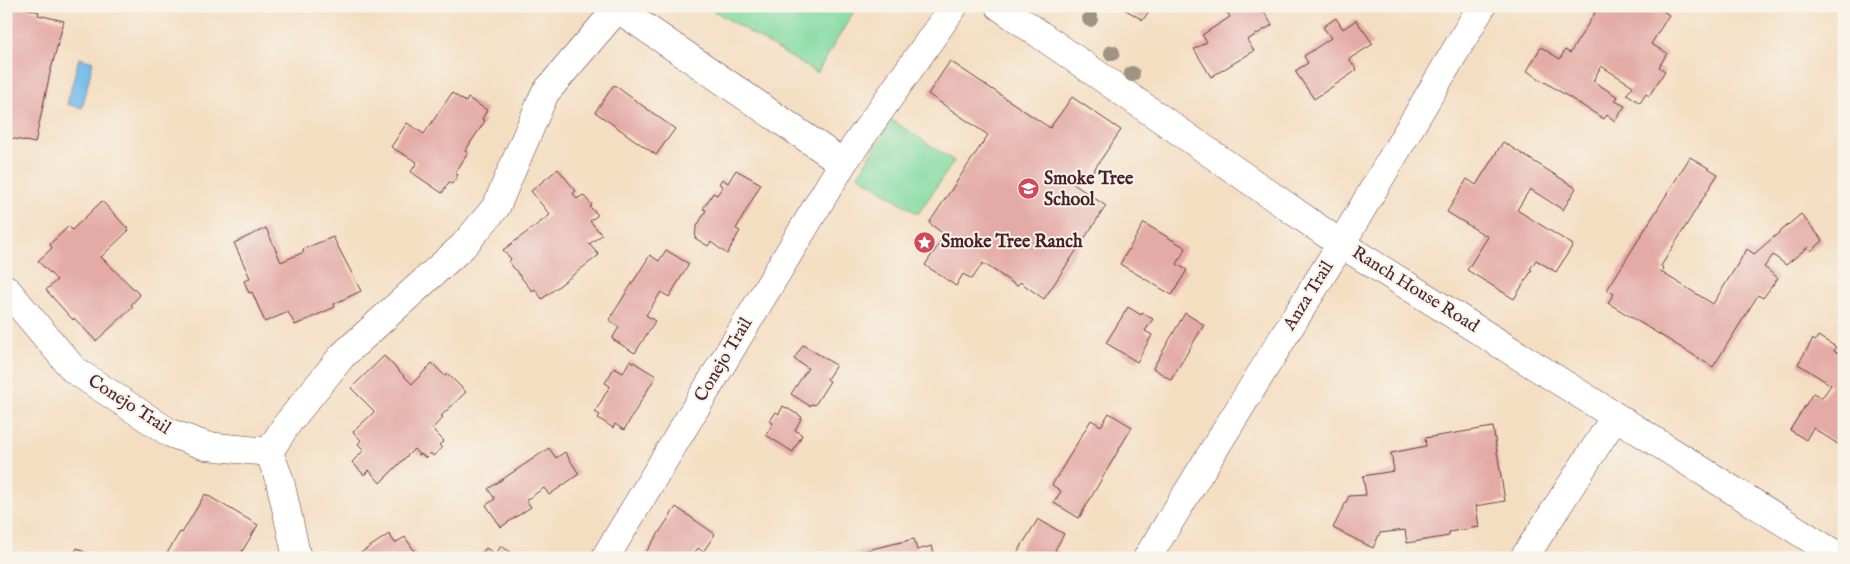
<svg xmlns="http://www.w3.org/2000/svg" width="1850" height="564" font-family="'IM FELL English',serif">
<rect width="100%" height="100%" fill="#f7f3e8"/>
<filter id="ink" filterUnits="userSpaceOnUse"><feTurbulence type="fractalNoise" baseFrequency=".02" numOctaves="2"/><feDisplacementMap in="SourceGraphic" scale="10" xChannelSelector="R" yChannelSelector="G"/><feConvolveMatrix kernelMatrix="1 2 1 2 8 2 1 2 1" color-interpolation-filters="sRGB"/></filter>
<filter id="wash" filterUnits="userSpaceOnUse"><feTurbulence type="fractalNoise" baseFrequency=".0096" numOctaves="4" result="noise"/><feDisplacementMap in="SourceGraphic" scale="20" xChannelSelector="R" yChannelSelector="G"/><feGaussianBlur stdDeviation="1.12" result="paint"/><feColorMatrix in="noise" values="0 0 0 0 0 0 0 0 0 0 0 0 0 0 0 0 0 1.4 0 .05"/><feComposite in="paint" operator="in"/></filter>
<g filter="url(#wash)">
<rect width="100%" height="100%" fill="#f4dec2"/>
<path fill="#81daa0" stroke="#667c66" d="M706,6H857L817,73Z
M892,120L954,161L918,214L858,175Z"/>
<path fill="#70bae9" stroke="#5d6c8a" d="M79,58L93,62L82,108L67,104Z"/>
<g id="blocks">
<path fill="#e4aaa6" d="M6,6H15L39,12L38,15L64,21L50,73L35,143L6,137Z
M1119,6H1152L1143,20Z
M1228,6H1247L1248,8L1261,6L1272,25L1247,40L1254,51L1211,77L1194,49L1207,42L1202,35L1230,17L1225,9Z
M1593,6H1656L1669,15L1651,44L1667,53L1659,67L1665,71L1649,96L1646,94L1640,103L1627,94L1633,86L1601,66L1593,81L1618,97L1615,101L1625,106L1615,121L1607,115L1604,119L1527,71L1541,47L1560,59L1565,50L1570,53L1595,13L1591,10Z
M1336,18L1343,29L1356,20L1373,44L1349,59L1357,70L1314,99L1295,71L1308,63L1304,56L1331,38L1323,27Z
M950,61L1050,128L1072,97L1121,130L1089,177L1080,171L1072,183L1106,206L1044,299L1020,282L1017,286L983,263L972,279L963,274L956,286L925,265L945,235L929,223L988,135L928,94Z
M614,85L675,129L656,155L595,112Z
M452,93L466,102L468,98L487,110L482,119L485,121L465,151L468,153L455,173L458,175L452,184L449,182L442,193L411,172L417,162L391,147L407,123L424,134Z
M1503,142L1576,188L1563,210L1530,189L1517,210L1573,245L1556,272L1536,260L1530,269L1532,270L1514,299L1467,270L1488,237L1447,212L1467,179L1476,185Z
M1690,157L1718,174L1661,266L1664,269L1661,272L1713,304L1747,249L1754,254L1801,214L1823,241L1811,251L1808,247L1786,265L1773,255L1764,267L1778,278L1763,298L1758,295L1713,367L1608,303L1614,294L1607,290Z
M558,169L576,191L573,193L577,199L583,195L592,205L590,207L598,215L590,221L602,235L589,244L599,255L542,299L535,289L532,291L509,262L511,259L503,250L550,215L531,191Z
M736,170L761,184L736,229L740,231L727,254L711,242L708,246L695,238L696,228L706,210L703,209L713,193L717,195L723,186L719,184L722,179L728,183Z
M102,201L129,230L101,257L140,295L131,305L133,307L96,341L74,318L73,320L46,290L57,280L38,261L52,248L50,244L69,226L72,230Z
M1144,223L1186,248L1177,264L1187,270L1172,295L1120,264Z
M266,228L281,262L304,252L303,249L333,237L361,291L334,304L335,307L295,325L288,312L265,322L252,292L249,293L244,281L250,278L234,243Z
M666,250L689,264L669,297L661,292L646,315L655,321L635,353L612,339L619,327L609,320L650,255L659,261Z
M1128,307L1141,315L1142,313L1153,319L1145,331L1152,335L1137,362L1106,343Z
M1185,313L1204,325L1171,380L1153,368Z
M1818,336L1836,347L1834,351L1844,357V448L1813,428L1806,440L1790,430L1813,393L1822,398L1831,385L1798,364L1813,339L1815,341Z
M803,345L836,365L827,379L830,381L815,405L812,404L810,406L791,394L808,368L794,359Z
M384,356L412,384L432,363L445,376L448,374L466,392L441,416L443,417L432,429L444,441L439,445L442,448L433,456L431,453L426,458L421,454L419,455L414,449L380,483L369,470L364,475L352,462L364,450L358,444L361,440L353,432L373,413L374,411L351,388Z
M630,360L656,376L624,430L615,424L613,428L598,418L600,415L595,412L610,386L605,383L614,368L623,373Z
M783,406L802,417L795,430L802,435L793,452L766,435L773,423L770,421L776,412L779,414Z
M1109,413L1132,427L1079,518L1054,503L1061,491L1052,485L1091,420L1101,426Z
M1493,427L1505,501L1476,506L1479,527L1449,532V536L1407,543L1405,530L1380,533L1373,548L1333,528L1349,496L1366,495L1363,476L1394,471L1391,453L1426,446L1425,438Z
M549,448L556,458L565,452L579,474L549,495L544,488L526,500L531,507L501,527L486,505L495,499L488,489Z
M205,494L258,525L238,558H221L217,555L216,558H164L180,532L182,533Z
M676,507L715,534L703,552L698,548L691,558L688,556L687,558H642Z
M1038,519L1064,534L1055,550L1061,554L1059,558H1014Z
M389,534L395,543L405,537L419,558H353Z
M914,539L917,550L932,546L935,558H846V555Z
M501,546L520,558H479L486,548L496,554Z
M77,548L94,558H72Z
M19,554L20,558H6V555Z"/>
</g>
</g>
<g filter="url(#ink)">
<use href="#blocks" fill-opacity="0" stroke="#643c42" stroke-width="1"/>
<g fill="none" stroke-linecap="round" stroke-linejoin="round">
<defs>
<path id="minor" d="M614,6L843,163
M999,6L1341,244L1841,558
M6,289L74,370L170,433L206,446L269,452L280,481L297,558
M269,452L287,424L342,356L463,246L496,207L545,93L617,9
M605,558L843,163L954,6
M1147,558L1341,244L1482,6
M1524,558L1615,417"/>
</defs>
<use href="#minor" stroke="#643c42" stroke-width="29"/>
<use href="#minor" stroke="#fff" stroke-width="28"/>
</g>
<g fill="#9f9482">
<circle cx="1090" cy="19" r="8"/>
<circle cx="1112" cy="53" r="8"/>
<circle cx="1132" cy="74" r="8"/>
</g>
</g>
<defs>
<symbol id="school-disc" viewBox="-11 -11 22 22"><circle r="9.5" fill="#d1495b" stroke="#f7f3e8"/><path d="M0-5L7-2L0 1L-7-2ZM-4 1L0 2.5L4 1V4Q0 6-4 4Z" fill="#fff"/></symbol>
<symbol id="sight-disc" viewBox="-11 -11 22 22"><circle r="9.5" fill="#d1495b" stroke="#f7f3e8"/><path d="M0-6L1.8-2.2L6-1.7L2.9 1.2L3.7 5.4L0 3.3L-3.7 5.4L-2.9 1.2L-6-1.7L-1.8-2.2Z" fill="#fff"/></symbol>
</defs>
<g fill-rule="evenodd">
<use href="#school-disc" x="1016" y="176" width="25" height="25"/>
<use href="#sight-disc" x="912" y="230" width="25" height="25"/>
</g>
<g text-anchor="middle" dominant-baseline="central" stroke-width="4" stroke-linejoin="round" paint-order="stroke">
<g font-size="18" font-weight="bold" fill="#4a1f2b" stroke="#f7f3e8" text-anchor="start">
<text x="1044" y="179">Smoke Tree<tspan x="1044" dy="21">School</tspan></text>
<text x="941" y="242">Smoke Tree Ranch</text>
</g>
<g font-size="18" fill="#4a1f2b" stroke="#f7f3e8">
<text transform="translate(1415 290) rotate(32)">Ranch House Road</text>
<text transform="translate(1309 296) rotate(-58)">Anza Trail</text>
<text transform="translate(724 360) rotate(-59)">Conejo Trail</text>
<text transform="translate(129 405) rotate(33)">Conejo Trail</text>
</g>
</g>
<rect width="1850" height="564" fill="none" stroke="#f7f3e8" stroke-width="25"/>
</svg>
